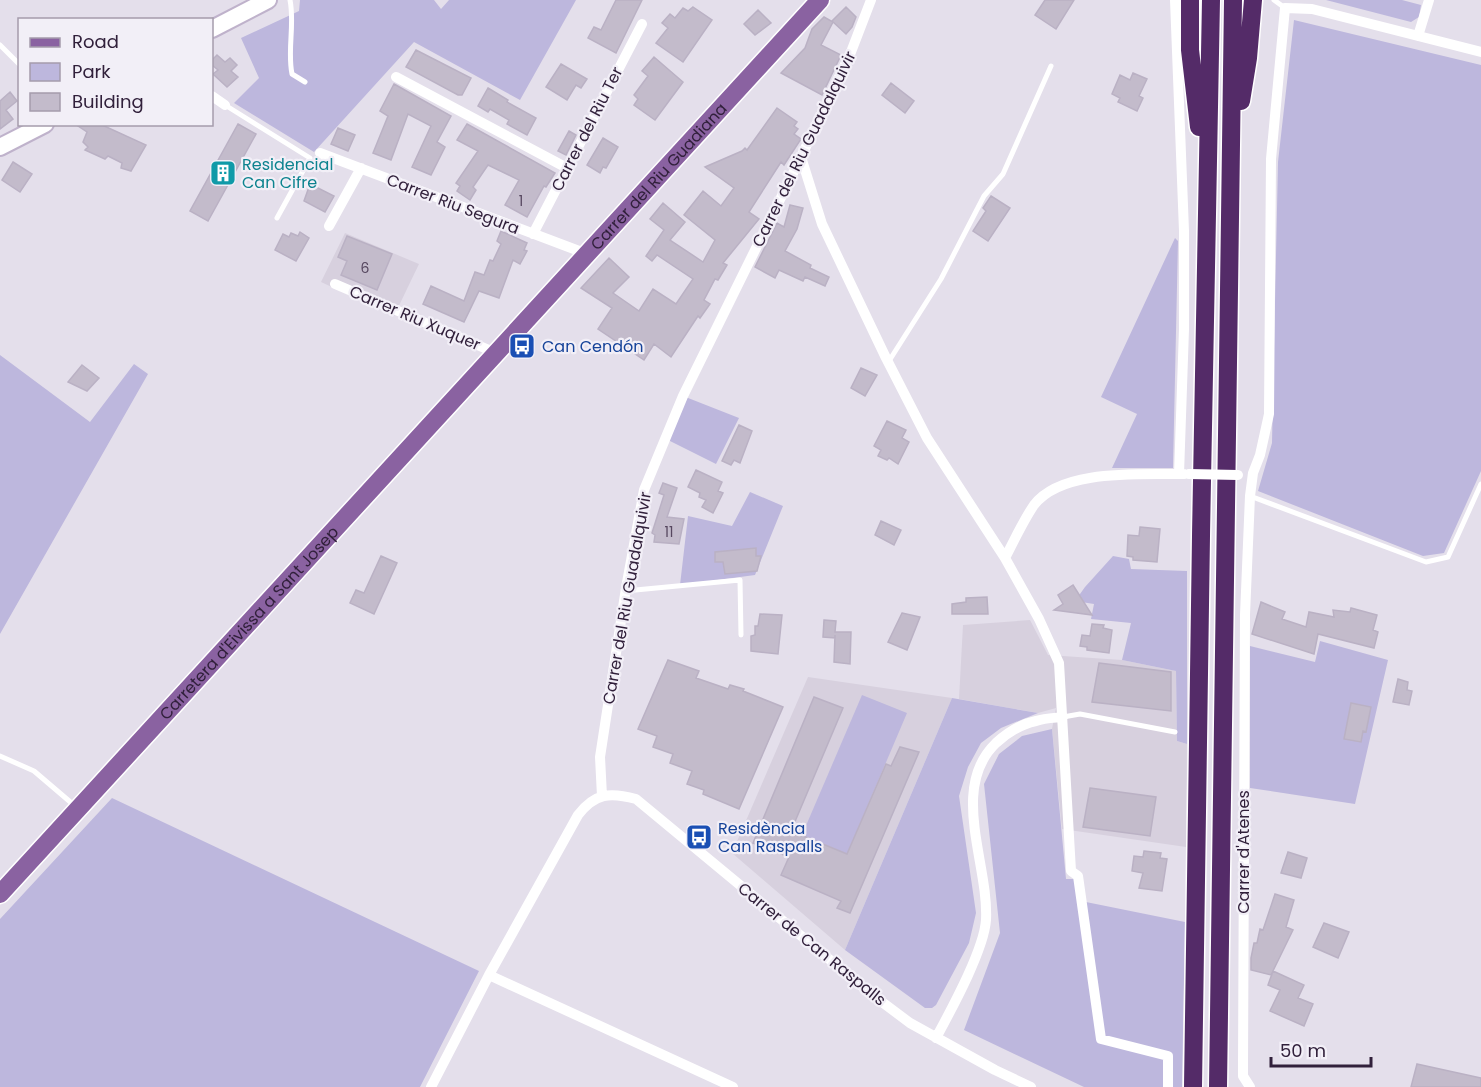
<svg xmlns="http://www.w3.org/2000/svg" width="1481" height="1087" font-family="Poppins,sans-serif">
<rect width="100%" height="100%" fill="#e4dfeb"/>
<path fill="#d7d0de" d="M345,233L419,264L394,316L321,282Z
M1030,620L1048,655L1122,660L1176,671L1177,741L1187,744L1186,847L1062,829L1052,729L1056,708L1038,713L959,699L963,625Z
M808,677L952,698L845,950L732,853Z"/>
<path fill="#bdb7dd" d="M300,0H434L441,9L449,0H576L520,100L414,42L314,152L234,103L259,78L241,38L299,11Z
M1326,0H1402L1421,5L1419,17L1411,22Z
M1294,20L1481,65V471L1444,553L1423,556L1258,491L1272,443L1278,162Z
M1175,238L1178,241L1173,468H1112L1137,414L1101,397Z
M0,355L90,422L134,364L148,374L0,634Z
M683,396L739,418L716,464L666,439Z
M750,492L783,506L755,575L680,585L688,516L732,526Z
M1113,556L1129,559L1131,569L1187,571V744L1177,741L1176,671L1122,660L1131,623L1091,619L1094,604L1075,601L1085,587Z
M1320,641L1388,660L1355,804L1250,788V646L1315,662Z
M862,695L907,713L847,854L802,835Z
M952,698L1038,713L1001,728L981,743L968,767L959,796L976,913L969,943L936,1005L932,1008H925L845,950Z
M1052,729L1066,879H1081V901L1185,922L1182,1087H1084L964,1030L1000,933L984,784L999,754L1022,736Z
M112,798L479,971L420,1087H0V919Z"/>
<path fill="#c3bbcb" stroke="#bab1c4" stroke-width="1.5" d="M616,0H642L616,53L588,38L594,27L601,30Z
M1045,0H1074L1056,29L1035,15Z
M693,7L712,20L683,62L656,43L668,28L662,23L670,14L675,18L683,8L688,11Z
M846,7L856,17L852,27L846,34L832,21Z
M758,10L771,23L755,35L744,24Z
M824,17L833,22L821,45L841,55L822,95L781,73L805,48L812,29Z
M416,50L471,78L462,95H458L406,67Z
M217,55L225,62L230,58L237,65L231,71L238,77L227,87L213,74L218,70L212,65V60Z
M654,57L683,82L655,120L634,105L638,99L634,95L648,76L642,71Z
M561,64L587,79L581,88L576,85L567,100L546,87Z
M1133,73L1147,79L1139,96L1143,98L1137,111L1118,102L1120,98L1112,94L1120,75L1130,80Z
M891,83L914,101L905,113L882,95Z
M394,84L451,116L437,142L445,147L431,175L412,167L431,126L408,114L391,160L373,153L388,116L380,111Z
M488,88L508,100L507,102L536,118L527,135L507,124L509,120L490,109L488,112L478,106Z
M10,92L17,101L6,110L13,119L0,129V101Z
M777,108L797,122L794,126L798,129L794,134L801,139L784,165L781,162L749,212L759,219L723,263L727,265L718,280L715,279L704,300L710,304L700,318L698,316L671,357L654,344L644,360L598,329L612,308L581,288L609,258L629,277L613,293L639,311L653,289L676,304L693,279L657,255L652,261L646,256L664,230L650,219L663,203L685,222L670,240L703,262L715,240L684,215L703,191L721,206L734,188L705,167L742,151L745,148L747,150Z
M75,124H100L146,145L131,171L121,168L122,163L108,156L105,159L85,150L88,147L83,142L87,132Z
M238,124L256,134L208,221L190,211Z
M467,124L555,173L546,187L544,186L527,217L505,205L519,180L488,165L473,187L476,190L470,200L457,191L460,186L456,183L478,151L457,140Z
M338,128L355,135L348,151L331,144Z
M569,131L576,135L566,155L558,151Z
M603,138L618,147L606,168L603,167L600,173L587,165Z
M13,162L32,174L20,192L2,180Z
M310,184L334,196L325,212L304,201Z
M991,196L1010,208L988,241L973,231L986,211L983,208Z
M790,205L803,208L797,229L785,251L811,265L810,268L829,277L825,286L805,277L803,281L779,270L775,278L755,267L777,223L784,227Z
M501,231L527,243L524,250L527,251L520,264L513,260L499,298L479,291L464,322L423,304L431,286L464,301L475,272L484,275L490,260L493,261L501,244L497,241Z
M300,232L309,238L296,261L275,250L283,234L289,237L291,233L298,236Z
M347,236L392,254L377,290L341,275L347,261L338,257Z
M82,365L99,378L87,391L68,382Z
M861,368L877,375L865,396L851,388Z
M887,421L906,430L902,438L909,442L898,464L889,458L887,460L878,456L881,450L874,446Z
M739,425L752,431L740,463L734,460L731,465L722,461Z
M696,470L722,482L718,491L723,493L713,513L702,507L706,500L699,497L700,493L688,487Z
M663,483L677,488L667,517L684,519L679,544L654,542L655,535L652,533L664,495L659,493Z
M881,521L901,530L894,545L875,535Z
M1140,527L1160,529L1157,562L1133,560V557L1127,556L1128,535L1139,536Z
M756,548V556H761L757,571L725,574L723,562H715V552Z
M381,556L397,563L374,614L350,603L356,590L364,593Z
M1073,585L1092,615L1054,610L1063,604L1058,595Z
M987,597L988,614H952V604L966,602V598Z
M1261,602L1285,612L1282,619L1306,627L1309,612L1334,617L1333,610L1350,612L1351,608L1377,615L1373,630L1378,632L1374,648L1318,634L1314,654L1252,634Z
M902,613L920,617L907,650L888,642Z
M760,614L782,615L778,654L751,651V636L755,635V626H758Z
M824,620L836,621L835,632H851L850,664L834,662L835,635V638L823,637Z
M1092,624L1104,625L1103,628L1112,630L1109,653L1087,650V647L1080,646L1082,635L1090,636Z
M668,660L699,671L696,678L728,689L730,685L744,689L743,691L783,707L739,809L703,794L704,790L687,784L692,771L670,763L673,754L653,747L657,736L638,729Z
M1099,663L1171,672V711L1092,702Z
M1398,679L1408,682L1407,690L1412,691L1409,705L1393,702Z
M814,697L843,708L791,831L847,854L886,764L891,766L900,747L919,752L850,913L837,908L841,901L781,875L789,857L753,843Z
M1351,703L1371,707L1366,732L1363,731L1361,742L1344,739Z
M1090,788L1156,797L1150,836L1083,827Z
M1144,851L1161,853L1160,858L1167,859L1162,891L1139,888L1143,873L1132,871L1134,856L1143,857Z
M1288,852L1307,858L1301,878L1281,873Z
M1275,894L1294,900L1286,927L1293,930L1271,975L1251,970V958L1254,943H1257L1260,929L1263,930Z
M1324,923L1349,932L1338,958L1313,947Z
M1273,971L1304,985L1298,998L1313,1004L1304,1026L1270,1011L1280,990L1268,985Z
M1417,1064L1481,1078V1087H1411Z"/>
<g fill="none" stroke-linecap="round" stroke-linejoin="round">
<defs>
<path id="secondary" d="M212,29L268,0
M0,147L45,124"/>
<g id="primary">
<path id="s1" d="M0,894L820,0"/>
</g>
<path id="highway" d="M1190,0V50L1199,127
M1241,101L1248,58L1253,0
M1193,1087C1198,725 1203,362 1211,0
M1218,1087L1233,0"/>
</defs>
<use href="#secondary" stroke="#bfb2cb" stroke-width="20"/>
<use href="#primary" stroke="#fff" stroke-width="21"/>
<use href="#highway" stroke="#fff" stroke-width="21"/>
<path stroke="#fff" stroke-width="5" d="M290,0C295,25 287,50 292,74L305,82
M1274,0L1285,8
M0,45L20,65
M225,105L310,158L277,218
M889,361L941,279L984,196L1003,174L1051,66
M1250,496L1426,562L1448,557L1481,484
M625,591L740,580L741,635
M1063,717L1080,714L1175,732
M0,756L34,771L75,806"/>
<path stroke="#fff" stroke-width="10" d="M1175,0L1184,231V329L1179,474
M1418,36L1429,0
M396,77L567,168
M212,96L225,105
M320,153L587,254
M801,157L822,224L886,358L927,438L1005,558L1039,619L1059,663L1071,871L1078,876L1101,1039L1168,1056V1087
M329,226L361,168
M533,234L642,24
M335,284L496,353
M1005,558C1014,541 1023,521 1034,505C1062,468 1143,475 1184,474
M602,796L600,757L626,588L644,490L683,396L801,157L851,52L871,0
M489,975L733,1087
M936,1038C951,1010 984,950 986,920C989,864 949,788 996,743C1007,733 1021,724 1036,721C1045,718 1054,718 1063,717
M431,1087L489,975L578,815C595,793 610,792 636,799L870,993L910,1023L995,1070L1031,1087
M1250,1087L1243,1076V1065L1245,615L1250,496L1253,473L1260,455L1269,414L1271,159L1285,8L1312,9L1481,52"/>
<use href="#secondary" stroke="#fff" stroke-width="16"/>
<use href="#primary" stroke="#8a62a1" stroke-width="18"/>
<use href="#highway" stroke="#542b68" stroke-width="18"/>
<path stroke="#fff" stroke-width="10" d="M1189,474L1238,475"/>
</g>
<defs>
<symbol id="building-square" viewBox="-11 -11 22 22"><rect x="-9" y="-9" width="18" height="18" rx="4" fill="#0f9aa8" stroke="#f2eff7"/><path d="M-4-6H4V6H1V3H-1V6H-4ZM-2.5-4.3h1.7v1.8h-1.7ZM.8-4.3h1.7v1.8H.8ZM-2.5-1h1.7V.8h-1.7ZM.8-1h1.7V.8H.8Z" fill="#fff"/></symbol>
<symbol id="bus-square" viewBox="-11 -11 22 22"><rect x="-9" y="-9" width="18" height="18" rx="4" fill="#1a4fb4" stroke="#f2eff7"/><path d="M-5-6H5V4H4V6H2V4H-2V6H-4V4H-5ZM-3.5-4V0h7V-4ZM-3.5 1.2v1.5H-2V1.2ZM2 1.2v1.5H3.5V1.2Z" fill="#fff"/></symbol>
</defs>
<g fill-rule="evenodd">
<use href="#building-square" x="208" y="158" width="30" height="30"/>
<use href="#bus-square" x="507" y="331" width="30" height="30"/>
<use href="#bus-square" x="684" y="822" width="30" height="30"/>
</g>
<g text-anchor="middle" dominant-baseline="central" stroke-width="4.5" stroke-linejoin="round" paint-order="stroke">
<g font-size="14" fill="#56475f">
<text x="521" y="201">1</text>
<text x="365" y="268">6</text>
<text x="669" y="532">11</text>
</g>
<g font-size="16" fill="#31203b" stroke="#f2eff7">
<text transform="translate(587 129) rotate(-63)">Carrer del Riu Ter</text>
<text transform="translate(804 149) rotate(-64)">Carrer del Riu Guadalquivir</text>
<text stroke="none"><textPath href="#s1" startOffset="974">Carrer del Riu Guadiana</textPath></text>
<text transform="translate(453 204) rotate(21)">Carrer Riu Segura</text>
<text transform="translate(415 318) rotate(23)">Carrer Riu Xuquer</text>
<text transform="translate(627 598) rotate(-80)">Carrer del Riu Guadalquivir</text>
<text stroke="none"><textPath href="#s1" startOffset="368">Carretera d'Eivissa a Sant Josep</textPath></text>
<text transform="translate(1243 852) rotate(-90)">Carrer d'Atenes</text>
<text transform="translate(812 944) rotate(39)">Carrer de Can Raspalls</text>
</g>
<g font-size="16" fill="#0d838f" stroke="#f2eff7" text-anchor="start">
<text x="242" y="164">Residencial<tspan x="242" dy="18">Can Cifre</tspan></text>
</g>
<g font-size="16" fill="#164399" stroke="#f2eff7" text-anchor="start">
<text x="542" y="346">Can Cendón</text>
<text x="718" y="828">Residència<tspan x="718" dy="18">Can Raspalls</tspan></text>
</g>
</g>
<rect x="18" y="18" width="195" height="108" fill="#f2eff7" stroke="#a59cac" stroke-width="1.5"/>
<rect x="30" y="38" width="30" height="9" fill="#8a62a1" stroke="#a59cac" stroke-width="1.5"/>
<text x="72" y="48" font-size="18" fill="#31203b">Road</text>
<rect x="30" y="63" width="30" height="18" fill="#bdb7dd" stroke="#a59cac" stroke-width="1.5"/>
<text x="72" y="78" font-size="18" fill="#31203b">Park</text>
<rect x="30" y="93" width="30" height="18" fill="#c3bbcb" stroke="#a59cac" stroke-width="1.5"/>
<text x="72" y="108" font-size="18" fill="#31203b">Building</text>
<path d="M1271 1057v9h100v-9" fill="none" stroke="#31203b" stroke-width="3"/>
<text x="1280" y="1057" font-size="18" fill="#31203b" stroke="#f2eff7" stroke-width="4.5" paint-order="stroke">50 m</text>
</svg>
